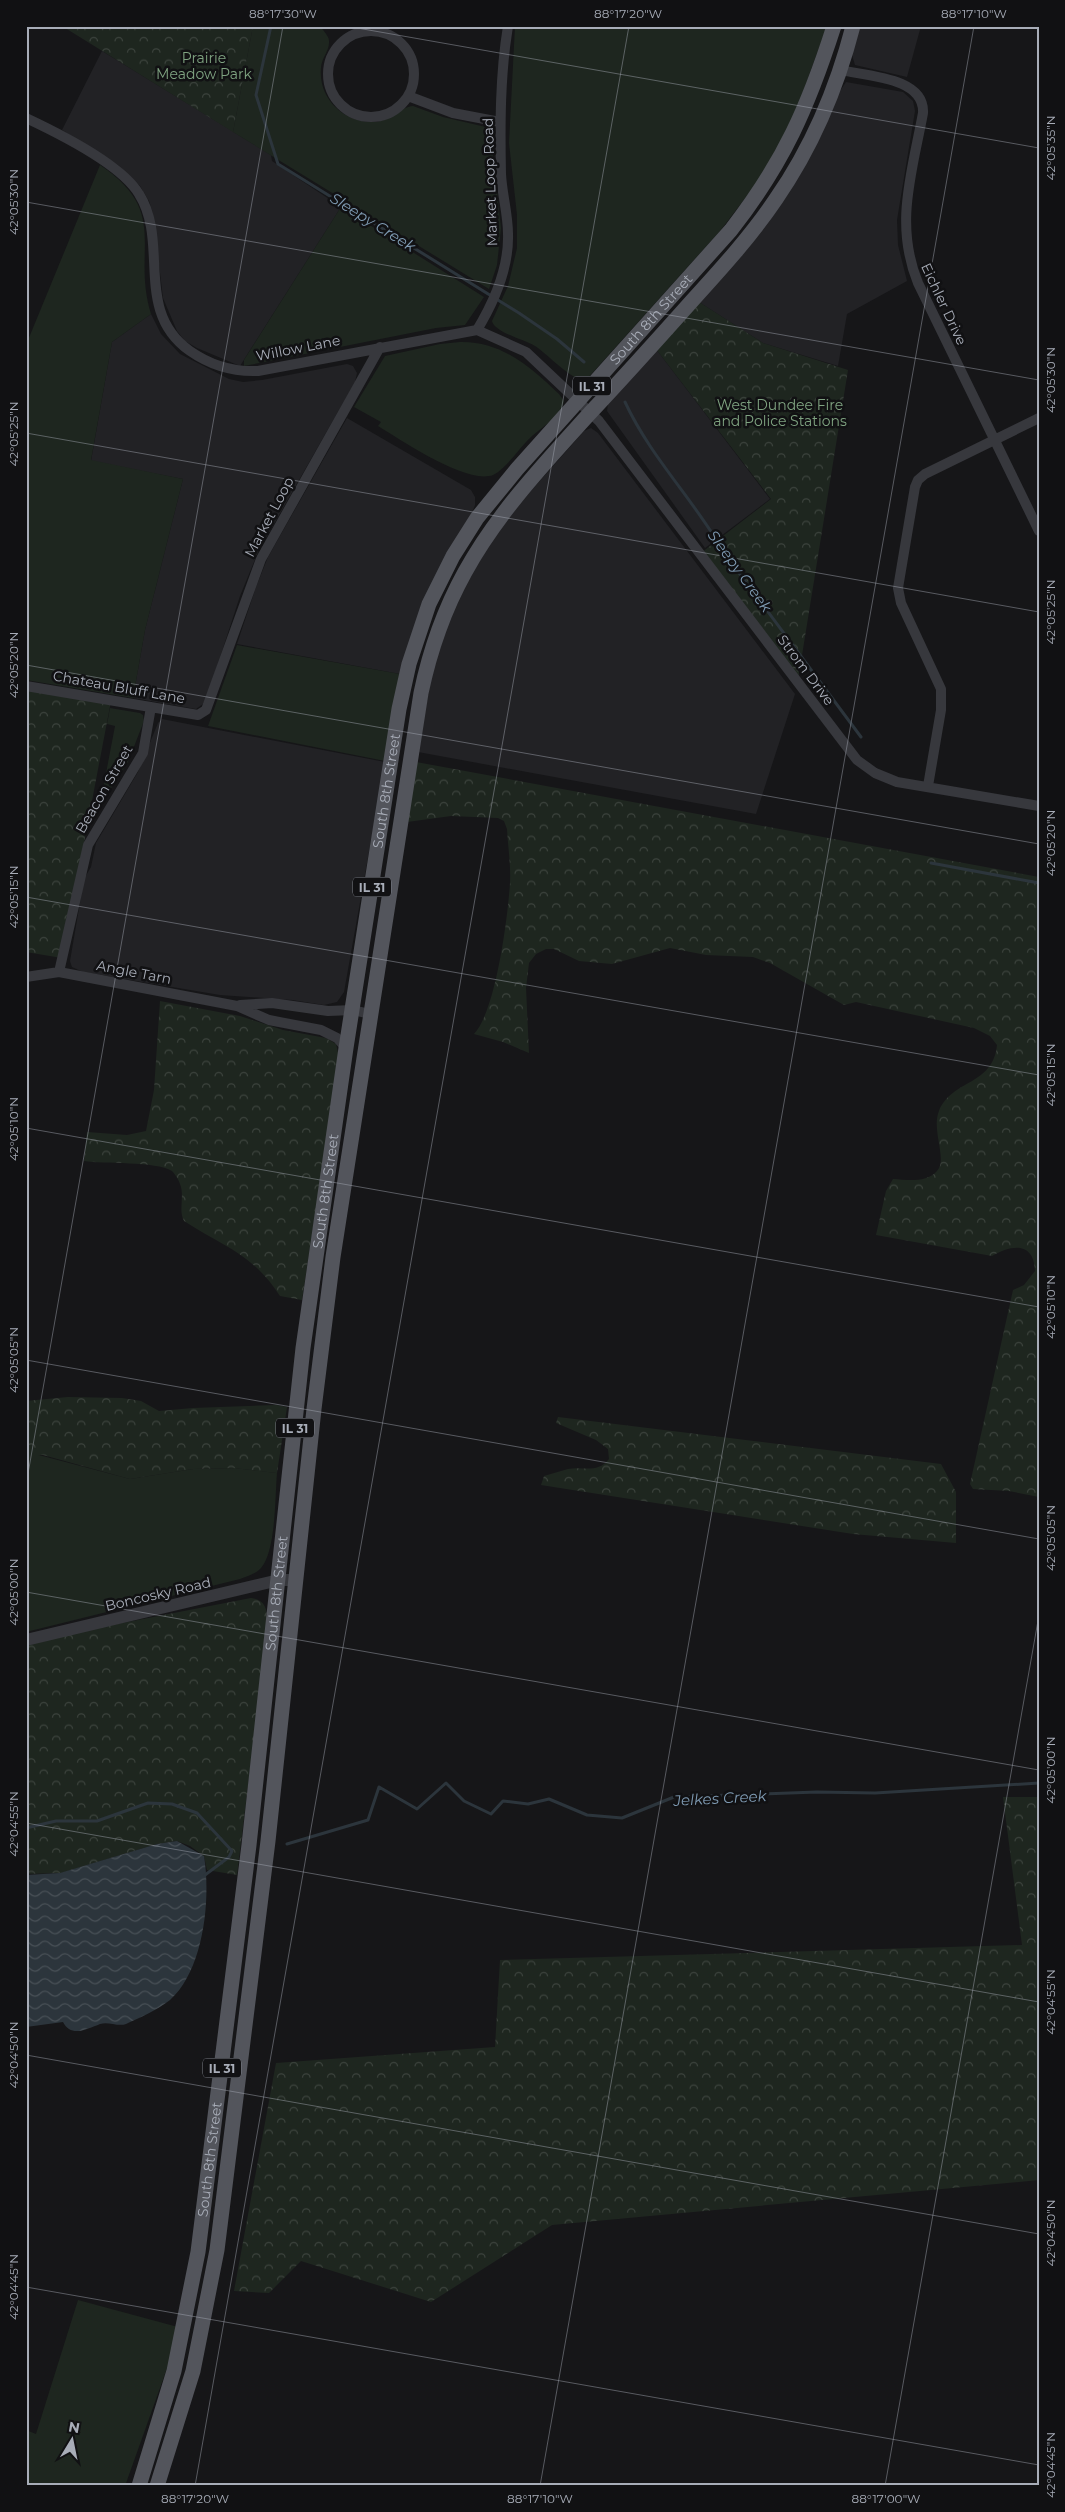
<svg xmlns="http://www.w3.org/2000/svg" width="1065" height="2512" font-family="Montserrat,sans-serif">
<defs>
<pattern id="forest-crowns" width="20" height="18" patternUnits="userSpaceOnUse" patternTransform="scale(1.25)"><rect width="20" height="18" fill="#1e261f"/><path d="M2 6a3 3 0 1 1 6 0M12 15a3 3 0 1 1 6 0" fill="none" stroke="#3c433d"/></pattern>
<pattern id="water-waves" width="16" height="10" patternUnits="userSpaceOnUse" patternTransform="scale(1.25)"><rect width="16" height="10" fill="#2c353c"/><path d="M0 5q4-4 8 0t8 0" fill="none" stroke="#485056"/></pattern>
</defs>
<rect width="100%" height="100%" fill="#161618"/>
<path fill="#222225" d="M860,26H921L907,77L855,65L852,55Z
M102,51L271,155L272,161L341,207L240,366L197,348L185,341L177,331L163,298L153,214L149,201L140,186L118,165L62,130Z
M846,82L903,92L913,101L915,111L897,220L898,245L907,281L847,314L838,366L763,343L699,302Z
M151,314L161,334L180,354L229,379L243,382L262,380L347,364L353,366L357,373L355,382L258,552L240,596L211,685L203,704L196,709L133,698L145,630L183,479L91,461L112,342Z
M656,349L770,499L705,548L607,411L608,404Z
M347,418L471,490L475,497V505L471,516L400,674L237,644L256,587L268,557Z
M591,428L598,433L795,694L756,814L418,752L430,684L442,639L469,578L493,539L521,502L584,431Z
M162,719L385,762L344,992L337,1002L324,1005L292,1000L220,995L83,972L72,967L70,961L84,879L91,867L96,843L138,772L158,723Z"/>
<path fill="#1e261f" d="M253,26H320C323,31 330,36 329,43C329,51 321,59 321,68C318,99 344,123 374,122C392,121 400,107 413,106L443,117L490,128L501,228L497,265L489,289L233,132Z
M515,26H827L792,122L756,184L720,231L586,380C571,381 549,355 535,346C524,339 495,333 492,321L508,286L517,248V215L509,143Z
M100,165C171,213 131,249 151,314L112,342L91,460L183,479L145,630L133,698L26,680V345Z
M341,207L484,297L465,325L436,328L244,366V360Z
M460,342C502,341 530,367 559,394L564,401C562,415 541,428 531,437C519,448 507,468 493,475C467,485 401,440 378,426L381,422L354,407L385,356L440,344Z
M237,645L400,674L385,761L208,726Z
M110,708L140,713L143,715L144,721L128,762L86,827L85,824L103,789L115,726L107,724Z
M35,1454L130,1479L193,1469L234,1468L277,1473C275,1497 276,1551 261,1568C256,1574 247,1576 240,1579L26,1632V1455Z
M78,2300L178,2327L171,2357L125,2486H26V2430L36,2434Z"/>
<path fill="url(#forest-crowns)" d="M62,26H253L233,132Z
M699,302L763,343L848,370L798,680L701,553L771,499L656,349Z
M26,684L111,701L62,958L26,952Z
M416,762L1039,877V1497L1009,1491L973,1489L970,1484L1013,1290L1024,1285L1035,1271C1034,1241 1011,1245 992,1256L876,1235L886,1191L893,1179C907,1180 927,1183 937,1171C948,1160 931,1130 939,1111C952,1079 993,1086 997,1045L990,1036L974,1028L856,1002L844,1005L770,963L753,957L706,955L670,948L612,964L579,961L554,949H546L536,954L529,963L526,988L529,1053L503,1042L474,1034C496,1011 508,916 510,883C511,865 508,847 507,829L504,821L498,818L451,816L407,822Z
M160,1001L240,1016L283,1030L326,1038L336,1044L339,1057L302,1300L280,1296C252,1253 224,1247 184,1221C178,1210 185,1196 180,1184C179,1180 175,1174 172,1171C156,1161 104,1164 84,1161L87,1132L127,1135L146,1131L154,1090Z
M68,1397L122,1398L141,1401L159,1411L193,1408L276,1405L287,1407L277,1473L233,1468L193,1469L130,1479L43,1455H26V1401Z
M558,1417L941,1464L956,1492V1543L853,1534L541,1485L544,1476C552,1474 560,1471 568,1469C584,1466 597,1474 609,1459L608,1449L596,1440L556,1423Z
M251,1598C272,1600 267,1622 266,1639L237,1875L207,1870L204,1856L190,1846L177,1841L157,1844L61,1873L26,1874V1645L102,1627Z
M1003,1797H1039V2180L552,2225L431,2302L301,2261L269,2293L234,2291L276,2063L495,2047L500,1960L1022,1945Z"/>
<path fill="url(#water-waves)" d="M177,1841L204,1856C211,1898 204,1970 170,2000C159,2009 139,2018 126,2024C118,2027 108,2021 100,2024C87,2029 71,2038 63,2022L26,2027V1875L60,1873L157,1844Z"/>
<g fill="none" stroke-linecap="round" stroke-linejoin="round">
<path stroke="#2c353c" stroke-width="3" d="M271,26L256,95L278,164L519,313L557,339L584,362
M625,402C651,458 695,501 725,554L861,737
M931,863L1039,883
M26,1828L56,1821H97L148,1803L172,1804L197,1813L232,1851L229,1857L205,1875
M287,1844L368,1820L379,1787L417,1809L446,1783L464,1801L491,1814L503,1801L528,1804L549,1799L587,1815L622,1818L674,1797L817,1792L875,1793L1039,1783"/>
<path stroke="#37383d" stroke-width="10" d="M328 74a43 43 0 1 1 86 0a43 43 0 1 1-86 0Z
M840,70C866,76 925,77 923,113C912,173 894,224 918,283L1039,531
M408,96L453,113L500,122
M26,118C58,133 121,164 139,194C170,243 133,311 190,351C210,365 234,372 258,371L477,330L526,352L599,421L857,760L875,773L897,782L1039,806
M477,330C494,302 509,268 508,234C508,214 502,194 501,174C500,125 500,75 508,26
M26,686L198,715L206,710L261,559L380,347
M928,786L941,710V689L901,603L898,588L915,487L918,480L925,474L1039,418
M59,972L88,845L143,753L151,707
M26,977L59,972L237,1006L269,1020L321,1030L337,1038L346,1048
M240,1005L272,1003L328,1011L353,1010L370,1014"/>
<path stroke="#37383d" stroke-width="12" d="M26,1640L279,1580H297"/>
<g stroke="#53555c" stroke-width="15">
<path id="s1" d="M139,2486L174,2371L198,2252L249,1845L303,1348L346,1048L399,709L409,664L429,604L453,556L477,518L517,469L731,230C784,162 808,107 834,26"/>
<path d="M157,2486L193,2371L217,2250L268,1841L314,1409L333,1257L421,693C430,650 444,610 465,572C498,512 545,463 590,413C624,377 658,339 691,302C721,269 751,236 776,199C812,147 837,88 853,26"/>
</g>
</g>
<path fill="none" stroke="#a8adb8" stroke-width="1" stroke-opacity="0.45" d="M346,26L1039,148M26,202L1039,380M26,433L1039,612M26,665L1039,844M26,897L1039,1075M26,1128L1039,1307M26,1360L1039,1539M26,1485L283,26M26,1592L1039,1770M26,1823L1039,2002M26,2055L1039,2234M26,2287L1039,2465M195,2486L629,26M540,2486L974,26M885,2486L1039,1615"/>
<g text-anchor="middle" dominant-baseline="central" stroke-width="5" stroke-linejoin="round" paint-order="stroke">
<g fill="#111113" stroke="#7b7e86" stroke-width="1">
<rect x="573" y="376.5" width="38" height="19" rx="4"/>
<rect x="353" y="877.5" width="38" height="19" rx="4"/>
<rect x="276" y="1418.5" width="38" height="19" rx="4"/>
<rect x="203" y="2058.5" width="38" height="19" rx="4"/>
</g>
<g font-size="12" font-weight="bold" fill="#a8adb8">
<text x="592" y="386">IL 31</text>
<text x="372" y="887">IL 31</text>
<text x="295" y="1428">IL 31</text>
<text x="222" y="2068">IL 31</text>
</g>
<g font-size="14" fill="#7fa381" stroke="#111113">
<text x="204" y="58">Prairie<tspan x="204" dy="16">Meadow Park</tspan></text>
<text x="780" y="405">West Dundee Fire<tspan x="780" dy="16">and Police Stations</tspan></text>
</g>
<g font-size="14" fill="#a8adb8" stroke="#111113">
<text transform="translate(490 182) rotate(-92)">Market Loop Road</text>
<text transform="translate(944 304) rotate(65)">Eichler Drive</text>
<text stroke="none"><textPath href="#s1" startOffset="2270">South 8th Street</textPath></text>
<text transform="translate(298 348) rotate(-11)">Willow Lane</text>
<text transform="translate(269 517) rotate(-62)">Market Loop</text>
<text transform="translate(806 670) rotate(53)">Strom Drive</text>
<text transform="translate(119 687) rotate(10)">Chateau Bluff Lane</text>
<text transform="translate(104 789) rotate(-60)">Beacon Street</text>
<text stroke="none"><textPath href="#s1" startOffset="1715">South 8th Street</textPath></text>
<text transform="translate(134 972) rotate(11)">Angle Tarn</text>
<text stroke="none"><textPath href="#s1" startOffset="1310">South 8th Street</textPath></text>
<text stroke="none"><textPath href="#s1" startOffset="905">South 8th Street</textPath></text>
<text transform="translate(158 1594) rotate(-13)">Boncosky Road</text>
<text stroke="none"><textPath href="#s1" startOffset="335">South 8th Street</textPath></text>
</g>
<g font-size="15" font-style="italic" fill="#7f9bb3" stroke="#111113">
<text transform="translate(373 222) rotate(32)">Sleepy Creek</text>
<text transform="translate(740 571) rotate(54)">Sleepy Creek</text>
<text transform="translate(720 1798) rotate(-3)">Jelkes Creek</text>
</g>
</g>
<rect width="1065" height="2512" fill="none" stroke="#111113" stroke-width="55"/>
<g transform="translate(72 2440) rotate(10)" stroke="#111113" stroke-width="4" paint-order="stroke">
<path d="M0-4L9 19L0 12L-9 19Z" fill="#a8adb8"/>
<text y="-8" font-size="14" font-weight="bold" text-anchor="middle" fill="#a8adb8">N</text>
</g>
<rect x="28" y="28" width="1010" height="2456" fill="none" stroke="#a8adb8" stroke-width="2"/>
<g font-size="12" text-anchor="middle" fill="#a8adb8">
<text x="283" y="18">88°17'30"W</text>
<text x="628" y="18">88°17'20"W</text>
<text x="974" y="18">88°17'10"W</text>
<text transform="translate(1051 148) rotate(-90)" y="4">42°05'35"N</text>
<text transform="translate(14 202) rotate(-90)" y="4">42°05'30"N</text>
<text transform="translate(1051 380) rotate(-90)" y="4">42°05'30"N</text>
<text transform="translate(14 434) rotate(-90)" y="4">42°05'25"N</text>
<text transform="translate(1051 612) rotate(-90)" y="4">42°05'25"N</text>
<text transform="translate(14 665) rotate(-90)" y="4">42°05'20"N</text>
<text transform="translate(1051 843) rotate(-90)" y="4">42°05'20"N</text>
<text transform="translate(14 897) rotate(-90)" y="4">42°05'15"N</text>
<text transform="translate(1051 1075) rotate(-90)" y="4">42°05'15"N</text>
<text transform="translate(14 1129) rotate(-90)" y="4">42°05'10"N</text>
<text transform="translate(1051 1307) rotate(-90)" y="4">42°05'10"N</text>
<text transform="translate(14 1360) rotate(-90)" y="4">42°05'05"N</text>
<text transform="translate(1051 1538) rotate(-90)" y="4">42°05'05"N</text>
<text transform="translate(14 1592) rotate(-90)" y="4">42°05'00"N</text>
<text transform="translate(1051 1770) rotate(-90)" y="4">42°05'00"N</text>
<text transform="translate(14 1824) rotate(-90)" y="4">42°04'55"N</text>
<text transform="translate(1051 2002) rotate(-90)" y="4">42°04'55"N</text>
<text transform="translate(14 2055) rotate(-90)" y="4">42°04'50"N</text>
<text transform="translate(1051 2233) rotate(-90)" y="4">42°04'50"N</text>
<text transform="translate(14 2287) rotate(-90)" y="4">42°04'45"N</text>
<text transform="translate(1051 2465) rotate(-90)" y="4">42°04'45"N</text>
<text x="195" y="2503">88°17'20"W</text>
<text x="540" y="2503">88°17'10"W</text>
<text x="886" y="2503">88°17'00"W</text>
</g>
</svg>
